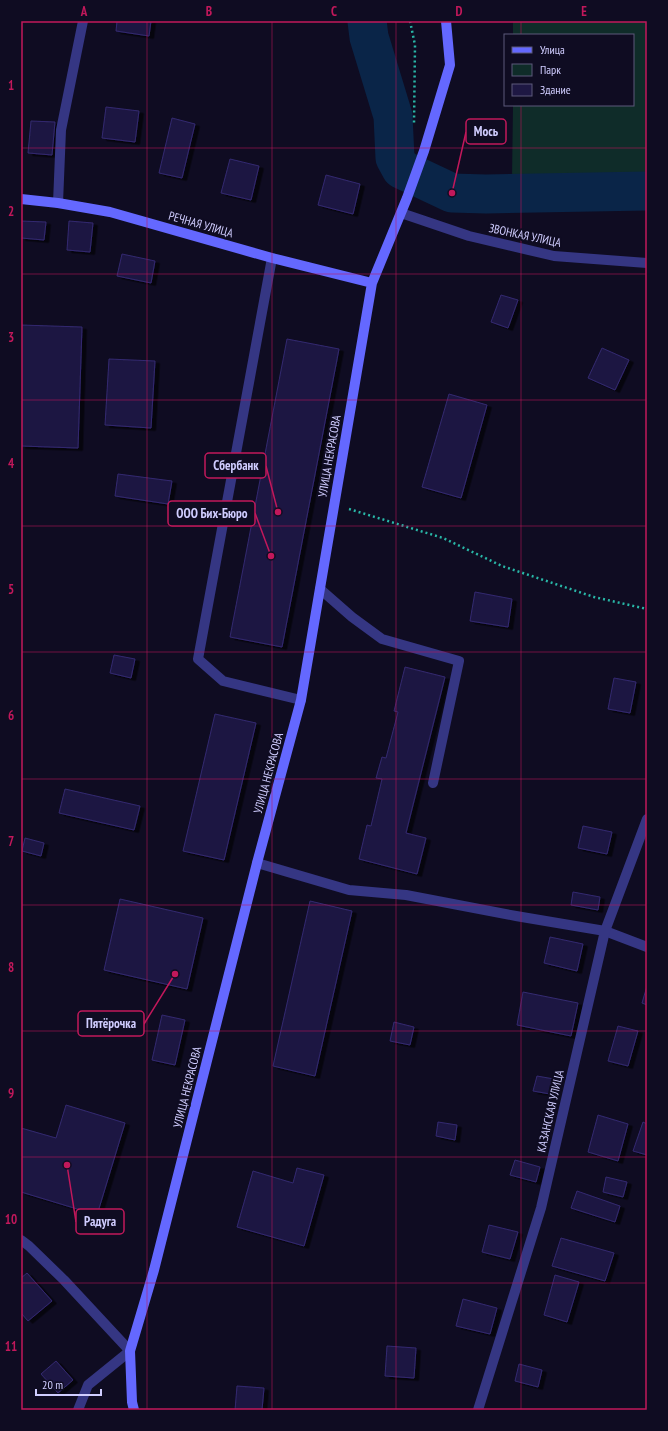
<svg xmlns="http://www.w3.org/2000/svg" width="668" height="1431" font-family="'PT Sans Narrow',sans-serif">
<defs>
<filter id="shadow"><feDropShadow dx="4.5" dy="2.5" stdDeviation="0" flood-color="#0009"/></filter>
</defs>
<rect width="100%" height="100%" fill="#0f0c22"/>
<path fill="#0f2c29" d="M513,21H647V173L512,179L513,105H633V35H513Z"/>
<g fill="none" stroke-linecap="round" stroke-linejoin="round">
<path stroke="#0a2548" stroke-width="39" d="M367,21L369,37L393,116L395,158L401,169L452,193L486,194L647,191"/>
</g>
<path fill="#1e1843" stroke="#332970" filter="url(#shadow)" d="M117,21H151L149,36L116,31Z
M106,107L139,111L135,142L102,138Z
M172,118L195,124L182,178L159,173Z
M31,121L55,122L52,155L28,153Z
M230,159L259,166L251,200L221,193Z
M326,175L360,184L353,214L318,205Z
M21,221L46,222L44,240L21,238Z
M69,221L93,223L90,252L67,250Z
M122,254L155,261L151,283L117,276Z
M501,295L518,300L508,328L491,322Z
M21,325L82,327L78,448L21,446Z
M287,339L339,349L282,647L230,637Z
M602,348L629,360L615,390L588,378Z
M109,359L155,361L151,428L105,425Z
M449,394L487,405L461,498L422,487Z
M118,474L172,481L168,504L115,496Z
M475,592L512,599L508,627L470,621Z
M114,655L135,659L131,678L110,673Z
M405,667L445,677L406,833L426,838L417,874L359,859L367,825L371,826L382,779L376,778L382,757L386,758L398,712L394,711Z
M614,678L636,682L630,713L608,709Z
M215,714L256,723L224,860L183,851Z
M65,789L140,806L134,830L59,813Z
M583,826L612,832L607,854L578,848Z
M25,838L44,843L41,856L22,851Z
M573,892L600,897L598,910L571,905Z
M120,899L203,918L187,989L104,970Z
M310,901L352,911L315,1076L273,1066Z
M550,937L583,944L577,971L544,963Z
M647,986V1005L642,1003Z
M523,992L578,1003L571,1036L517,1025Z
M162,1015L185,1020L175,1065L152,1060Z
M394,1022L414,1027L410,1045L390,1041Z
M618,1026L638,1031L628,1066L608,1061Z
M537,1076L554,1079L550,1094L533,1091Z
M66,1105L125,1123L97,1215L21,1192V1128L56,1138Z
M598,1115L628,1124L618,1161L588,1152Z
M438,1122L457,1125L455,1140L436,1136Z
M643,1122L647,1124V1155L633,1151Z
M515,1160L540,1167L536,1182L510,1175Z
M297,1168L324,1175L304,1246L237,1227L253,1171L293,1183Z
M606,1177L627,1182L623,1197L603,1192Z
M577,1191L620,1206L615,1222L571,1208Z
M489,1225L518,1232L510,1259L482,1252Z
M561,1238L614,1253L605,1281L552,1266Z
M27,1273L52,1301L28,1321L21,1313V1278Z
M555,1275L579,1282L567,1322L544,1315Z
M463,1299L497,1308L490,1334L456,1326Z
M387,1346L416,1348L414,1378L385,1376Z
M56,1361L73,1380L58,1393L41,1374Z
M519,1364L542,1370L538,1387L515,1381Z
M237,1386L264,1388L262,1410H235Z"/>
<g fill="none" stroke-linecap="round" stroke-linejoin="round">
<path stroke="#29b7a7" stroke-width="2.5" stroke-dasharray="2 3" stroke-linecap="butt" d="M410,21L415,45L414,124
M349,509L443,538L502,566L594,597L647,609"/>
<path stroke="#353683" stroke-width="10" d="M401,213L469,236L554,256L647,263
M272,258L198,659L223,681L301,700
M320,589L352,617L382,639L459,661L433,783
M605,931L647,947"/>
<path stroke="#353683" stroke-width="10" d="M58,203L61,130L83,21
M257,863L349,890L406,895L516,916L605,931
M21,1240L29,1246L64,1280L130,1351L88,1385L78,1410
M478,1410L541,1208L605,931L647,819"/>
<path stroke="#6468ff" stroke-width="10" d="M21,199L58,203L110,212L272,258L372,283
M134,1410L132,1402L130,1351L154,1270L257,863L301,700L372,283L407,198L424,151L450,65L446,21"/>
</g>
<path fill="none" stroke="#c2185b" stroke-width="1" stroke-opacity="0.55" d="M147,21V1410M272,21V1410M396,21V1410M521,21V35M521,105V1410M21,148H647M21,274H647M21,400H647M21,526H647M21,652H647M21,779H647M21,905H647M21,1031H647M21,1157H647M21,1283H647"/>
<g text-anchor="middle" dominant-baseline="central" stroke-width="4" stroke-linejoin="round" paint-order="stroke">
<g font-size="12" fill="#d0cdff" stroke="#0f0c22">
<text transform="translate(201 224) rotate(16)">РЕЧНАЯ УЛИЦА</text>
<text transform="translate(525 235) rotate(12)">ЗВОНКАЯ УЛИЦА</text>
<text transform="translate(329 456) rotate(-80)">УЛИЦА НЕКРАСОВА</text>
<text transform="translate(268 773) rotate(-75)">УЛИЦА НЕКРАСОВА</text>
<text transform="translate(187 1087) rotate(-76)">УЛИЦА НЕКРАСОВА</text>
<text transform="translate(550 1111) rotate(-77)">КАЗАНСКАЯ УЛИЦА</text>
</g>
</g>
<path fill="none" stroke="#c2185b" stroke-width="1.5" d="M452 193L466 132M278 512L266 466M271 556L255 513M175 974L144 1024M67 1165L76 1222"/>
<g fill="#c2185b" stroke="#0f0c22" stroke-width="1.5">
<circle cx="452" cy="193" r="4"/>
<circle cx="278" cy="512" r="4"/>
<circle cx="271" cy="556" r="4"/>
<circle cx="175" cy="974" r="4"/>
<circle cx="67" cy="1165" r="4"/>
</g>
<g fill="#0f0c22" stroke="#c2185b" stroke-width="1.5">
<rect x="466" y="119" width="40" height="25" rx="4"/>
<rect x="205" y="453" width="61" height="25" rx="4"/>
<rect x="168" y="501" width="87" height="25" rx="4"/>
<rect x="78" y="1011" width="66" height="25" rx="4"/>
<rect x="76" y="1209" width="48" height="25" rx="4"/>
</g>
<g font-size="13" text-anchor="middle" font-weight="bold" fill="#d0cdff">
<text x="486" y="136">Мось</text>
<text x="236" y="470">Сбербанк</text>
<text x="212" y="518">ООО Бих-Бюро</text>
<text x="111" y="1028">Пятёрочка</text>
<text x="100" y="1226">Радуга</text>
</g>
<rect width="668" height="1431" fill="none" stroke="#0f0c22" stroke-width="44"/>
<rect x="504" y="34" width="130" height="72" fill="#0f0c22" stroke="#5c597a"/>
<rect x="512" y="47" width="20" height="6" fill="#6468ff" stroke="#5c597a"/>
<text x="540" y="54" font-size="12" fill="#d0cdff">Улица</text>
<rect x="512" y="64" width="20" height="12" fill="#0f2c29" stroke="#5c597a"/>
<text x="540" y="74" font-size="12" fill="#d0cdff">Парк</text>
<rect x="512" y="84" width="20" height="12" fill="#1e1843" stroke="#5c597a"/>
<text x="540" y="94" font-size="12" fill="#d0cdff">Здание</text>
<path d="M36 1389v6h65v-6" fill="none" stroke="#d0cdff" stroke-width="2"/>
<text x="42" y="1389" font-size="12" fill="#d0cdff" stroke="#0f0c22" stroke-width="3" paint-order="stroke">20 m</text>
<rect x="22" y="22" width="624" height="1387" fill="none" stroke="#c2185b" stroke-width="1.5"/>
<g font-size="13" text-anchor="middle" font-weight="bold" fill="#c2185b">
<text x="84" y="16">A</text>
<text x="209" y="16">B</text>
<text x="334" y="16">C</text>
<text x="459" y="16">D</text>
<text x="584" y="16">E</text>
<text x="11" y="90">1</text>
<text x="11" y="216">2</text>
<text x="11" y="342">3</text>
<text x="11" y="468">4</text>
<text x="11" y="594">5</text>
<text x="11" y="720">6</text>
<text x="11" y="846">7</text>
<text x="11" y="972">8</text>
<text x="11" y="1098">9</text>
<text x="11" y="1224">10</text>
<text x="11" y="1351">11</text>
</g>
</svg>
